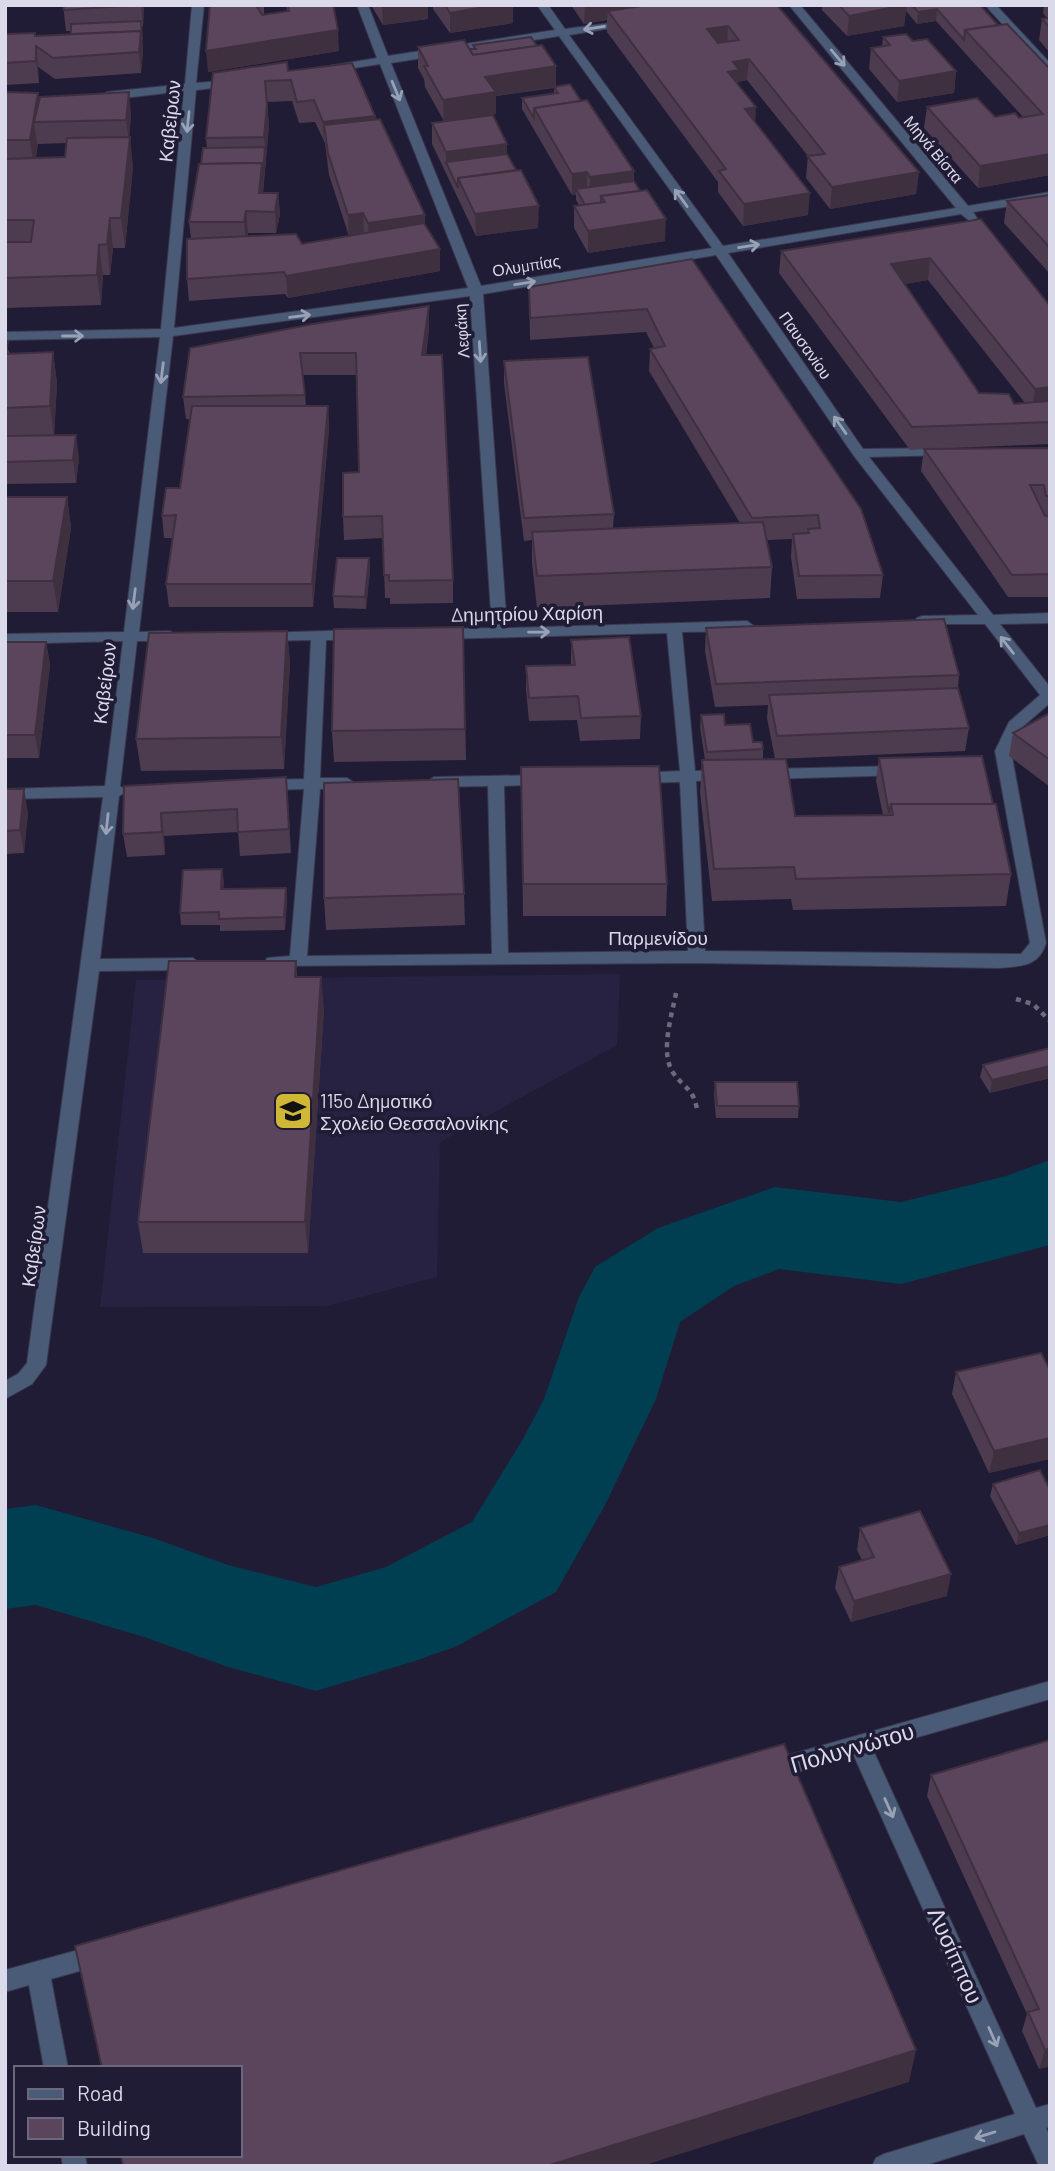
<svg xmlns="http://www.w3.org/2000/svg" width="1055" height="2171" font-family="Barlow,sans-serif">
	<style>
		.built { fill: #272241 }
		.lines { fill: none; stroke-linecap: round; stroke-linejoin: round }
		.river { fill: #003f51; fill-rule: evenodd }
		.minor-casing { stroke: #3a374e; stroke-width: 2 }
		.path { stroke: #6d6a80; stroke-width: 4.5; stroke-dasharray: 5 5; stroke-linecap: butt }
		.minor { fill: #495b76; fill-rule: evenodd }
		.wall { fill: #4d3b4f; fill-rule: evenodd }
		.shaded-wall { fill: #3f3040 }
		.building { fill: #5a455c; stroke: #3f3040; stroke-width: 2; fill-rule: evenodd }
		.oneway { stroke: #99a1b6 }
		.labels { text-anchor: middle; dominant-baseline: central; stroke-width: 7; stroke-linejoin: round; paint-order: stroke }
		.far-street-label { font-size: 16px; fill: #dbdaeb; stroke: #201c35 }
		.street-label { font-size: 19px; fill: #dbdaeb; stroke: #201c35 }
		.poi-label { font-size: 19px; fill: #dbdaeb; stroke: #201c35; text-anchor: start }
		.near-street-label { font-size: 23px; fill: #dbdaeb; stroke: #201c35 }
	</style>
	<rect width="100%" height="100%" fill="#201c35"/>
	<path class="built" d="M620,974L617,1045L440,1142L437,1277L327,1306L100,1307L136,980Z"/>
	<g class="lines">
		<path class="river" d="M1050,1160V1245L901,1284L779,1269L734,1286L680,1322L656,1399L605,1505L556,1592L457,1646L415,1661L316,1691L228,1667L144,1637L36,1605L5,1609V1509L36,1505L153,1538L228,1565L316,1587L386,1567L472,1522L523,1439L544,1399L579,1297L595,1267L658,1228L775,1187L901,1202L1006,1176Z"/>
		<defs>
			<g id="minor">
				<path d="M192,5H204L196,83L232,80L238,83L232,86L196,90L174,328L468,288L380,64L329,72L323,69L329,66L377,58L357,5H368L388,56L555,30L537,5H548L565,29L634,20V24L630,25L569,35L723,246L956,208L789,5H800L968,206L1050,192V200L973,212L977,218L971,222L961,214L728,253L863,449L950,448V454L945,455L869,457L993,615L1050,613V623L1000,624L1050,687V703L1020,729L1011,751L1046,943C1039,967 1021,966 999,968L697,963L267,966L265,962L267,958L290,956L304,789L263,790L255,785L263,780L304,779L311,640L264,641L257,636L259,633L359,630L366,635L359,640H326L320,778H347L355,783L347,788L320,789L307,956L492,954L488,786L434,787L426,782L434,777L543,775L551,780L549,784L504,786L508,953L688,951L680,782L637,783L629,778L637,773L680,771L667,633L439,639L432,634L439,629L492,628L470,296L173,336L139,632L170,631L177,636L170,641H137L120,786L128,791L119,796L100,959L193,958L201,964L193,970L99,971L46,1365L32,1384L5,1399V1381L18,1374L27,1363L103,797L5,799V789L105,786L123,641L5,644V634L124,632L160,337L5,340V332L161,329L184,91L107,100L101,96L107,92L185,84ZM559,36L712,248L481,286L391,63ZM716,255L854,456L978,615L922,616L917,618L915,621L917,624H985L1040,695L1009,722L995,751L1030,943L1021,954L705,951L696,781L725,780L733,775L725,770L695,771L682,632L747,631L754,626L747,621L507,628L483,294Z"/>
				<path d="M985,5H996L1050,63V73L1046,72Z"/>
				<path d="M900,766L908,771L906,775L767,779L759,774L767,769Z"/>
				<path d="M1050,1681V1699L873,1750L1036,2108L1050,2104V2127L1046,2128L1050,2137V2166H1039L1024,2134L923,2166H872L876,2158L884,2154L1015,2114L854,1756L771,1780L763,1777L760,1770L763,1763L771,1760Z"/>
				<path d="M100,1944L108,1947L111,1955L108,1963L51,1979L68,2068H44L29,1985L5,1992V1970Z"/>
				<path d="M61,2155H85L87,2166H63Z"/>
			</g>
		</defs>
		<use href="#minor" class="minor-casing"/>
		<g class="path">
			<path d="M676,993C672,1015 659,1054 674,1074C685,1089 693,1088 697,1109"/>
			<path d="M1016,999L1033,1004L1050,1021"/>
		</g>
		<use href="#minor" class="minor"/>
	</g>
	<g class="wall">
		<path d="M63,5H144L143,26H141L143,52L141,73L55,79L38,67L39,83L5,85V34L35,36L71,34V31H66Z"/>
		<path d="M210,5H264V15L287,11L286,5H333L339,51L208,72Z"/>
		<path d="M371,5H428V19L383,25Z"/>
		<path d="M433,5H513V23L450,33L433,9Z"/>
		<path d="M571,5H777L919,172L916,194L830,209L806,178L808,156L747,80L738,82V84L755,122L808,215L743,226L718,192V182L607,32V20L584,24Z"/>
		<path d="M822,5H980L998,25L1050,69V175L978,188L924,128L927,107L995,117H1023L936,21L917,24L906,11L904,26L847,36L822,10Z"/>
		<path d="M1044,5H1050V53L1039,40L1042,19L1047,18L1043,13Z"/>
		<path d="M883,37L913,41L956,71L954,93L897,102L869,69L871,48L882,46Z"/>
		<path d="M473,45L556,87L581,101L634,171V181L665,241L588,253L574,228V206L579,205L576,200V195H572L522,109V98L554,94V88L496,96V114L452,120L507,154L538,228L476,236L432,144V123L444,121L425,87L424,79L418,68V47L469,49H473Z"/>
		<path d="M288,71L375,116L376,119L425,215V225L440,249V271L288,298L285,294L189,301L187,279L191,239L189,222L207,148L206,138L213,73ZM292,101L299,123L315,122L325,143L329,175L349,236L302,244L247,236L248,233H276L280,214L278,193H263L269,126L267,102Z"/>
		<path d="M5,92L39,101L131,114L129,137L133,167L125,248H113L110,275H103L101,305L5,308ZM67,143L65,157L36,158L38,144Z"/>
		<path d="M1050,195V274L1004,223L1007,201Z"/>
		<path d="M981,219L1050,306V444L930,449L1050,448V597H1008L921,471L924,449L910,450L779,273L781,251ZM928,280L1025,403L1014,404L979,393L905,284Z"/>
		<path d="M692,259L883,575L880,598L797,599L791,557L792,539L767,540L772,567L770,598L537,608L532,563V540L524,541L504,383V361L614,514L613,528L740,523L649,371L650,349L654,348L646,332L530,340L529,287Z"/>
		<path d="M429,329L426,355L453,580V603L390,604V598H385L383,538L344,540L343,517L359,472L357,375H303L306,406H328L329,429L313,607H169L166,584L173,538H164L162,516L180,488L190,419H186L183,397L190,348Z"/>
		<path d="M5,342L10,354L53,352L57,383L54,435L79,458L76,483L5,484Z"/>
		<path d="M5,497H67L71,528L58,612H5Z"/>
		<path d="M369,558L370,570L366,609L334,608L333,596Z"/>
		<path d="M463,627L466,760L334,762L332,731Z"/>
		<path d="M706,628L959,675L958,688L969,728L965,751L775,759L767,718L768,705L715,707L705,651Z"/>
		<path d="M287,631L290,663L284,769L141,771L136,739Z"/>
		<path d="M571,640L641,716L640,739L580,741L577,720L529,721L526,690V666L571,665Z"/>
		<path d="M5,642H46L50,665L39,758H5Z"/>
		<path d="M1050,713V787L1009,756L1013,733Z"/>
		<path d="M701,715L725,725L763,749V759L795,816L883,815L876,781L879,758L993,804L1011,874L1006,906L793,910L791,899L712,901L700,792L702,760H705L700,727Z"/>
		<path d="M521,767L667,884L666,916H523Z"/>
		<path d="M124,786L288,800L291,853L240,856L238,832L164,836L165,855L127,857L123,834Z"/>
		<path d="M5,789L28,812L24,853L5,854Z"/>
		<path d="M224,881L223,889L286,888L287,900L285,930L220,931V925H181L180,913Z"/>
		<path d="M464,894L465,925L326,930L324,898Z"/>
		<path d="M296,961L297,977L324,1009L308,1253H143L138,1222Z"/>
		<path d="M1050,1048V1078L990,1093L980,1077L983,1065Z"/>
		<path d="M715,1082L799,1106L798,1118H716L714,1095Z"/>
		<path d="M1050,1370V1459L989,1473L952,1394L956,1372Z"/>
		<path d="M993,1484L1050,1486V1535L1016,1545L990,1496Z"/>
		<path d="M860,1528L947,1596L851,1622L835,1588L839,1567L862,1560L857,1550Z"/>
		<path d="M1050,1740V2066L1039,2069L1022,2031L1027,2014L927,1796L931,1775Z"/>
	</g>
	<g class="shaded-wall">
		<path d="M141,5H144L143,26Z"/>
		<path d="M382,5H428V19L383,25Z"/>
		<path d="M495,5H513V23L450,33V13Z"/>
		<path d="M585,5H705L608,11L607,20L584,24Z"/>
		<path d="M907,5L904,26L847,36L849,16Z"/>
		<path d="M937,9L936,21L917,24L918,12Z"/>
		<path d="M141,21L143,52L141,73L139,52Z"/>
		<path d="M728,26L727,47L706,50L707,29Z"/>
		<path d="M338,30L339,51L208,72L206,51Z"/>
		<path d="M36,46L38,67L39,83L36,61Z"/>
		<path d="M749,59L747,80L738,82V91L728,72L733,62Z"/>
		<path d="M556,66V87L496,96V114L444,121L443,100L485,77Z"/>
		<path d="M956,71L954,93L897,102L899,81Z"/>
		<path d="M129,92L131,114L129,142L126,120Z"/>
		<path d="M38,93L42,122H34L37,144H38L34,169L30,140Z"/>
		<path d="M267,105L269,126L261,214L259,193L262,163L265,147L264,137Z"/>
		<path d="M756,107L755,128L745,109Z"/>
		<path d="M375,116L376,137L324,125V143L323,122Z"/>
		<path d="M130,137L133,167L125,248L121,218Z"/>
		<path d="M507,144V165L446,162V152Z"/>
		<path d="M1050,154V175L978,188L980,166Z"/>
		<path d="M634,171L633,192L589,199L590,177Z"/>
		<path d="M587,172V194L576,189V195H572V174Z"/>
		<path d="M919,172L916,194L830,209L832,187Z"/>
		<path d="M278,193L280,214L276,233L275,212Z"/>
		<path d="M810,193L808,215L743,226L744,204Z"/>
		<path d="M539,206L538,228L476,236L475,214Z"/>
		<path d="M246,211L248,233L246,244L244,222Z"/>
		<path d="M363,213L364,235L349,237L348,215Z"/>
		<path d="M425,215V237L369,245L368,223Z"/>
		<path d="M110,218L113,248L110,275L107,244Z"/>
		<path d="M666,219L665,241L588,253V231Z"/>
		<path d="M99,245L103,275L101,305L97,275Z"/>
		<path d="M440,249V271L288,298L286,276Z"/>
		<path d="M930,258L928,280L889,286L891,264Z"/>
		<path d="M429,306V329L422,377V355Z"/>
		<path d="M53,352L57,383L54,437L50,406Z"/>
		<path d="M1050,387V409L1032,412L1035,389Z"/>
		<path d="M328,406L329,429L313,607L312,584Z"/>
		<path d="M76,435L79,458L76,483L73,460Z"/>
		<path d="M67,497L71,528L58,612L53,581Z"/>
		<path d="M369,558L370,570L366,609L365,597Z"/>
		<path d="M287,631L290,663L284,769L281,737Z"/>
		<path d="M46,642L50,665L39,758L35,735Z"/>
		<path d="M286,777L288,800L291,853L289,829Z"/>
		<path d="M24,789L28,812L24,853L20,830Z"/>
		<path d="M161,813L164,836L165,855L162,832Z"/>
		<path d="M222,869L224,881L223,901L221,889Z"/>
		<path d="M286,888L287,900L285,930L284,917Z"/>
		<path d="M321,977L324,1009L308,1253L305,1222Z"/>
		<path d="M1050,1066V1078L990,1093L992,1080Z"/>
		<path d="M1050,1438V1459L989,1473L994,1451Z"/>
		<path d="M1050,1525V1535L1016,1545L1019,1533Z"/>
		<path d="M951,1574L947,1596L851,1622L854,1601Z"/>
		<path d="M1050,2048V2066L1039,2069L1045,2050Z"/>
		<path d="M916,2050L909,2082L642,2166H547Z"/>
	</g>
	<g class="building">
		<path d="M63,5H139L64,10Z"/>
		<path d="M210,5H256L262,15L289,11L288,5H333L338,30L206,51Z"/>
		<path d="M445,5H495L450,13Z"/>
		<path d="M648,5H777L919,172L832,187L807,156L825,154L749,59L733,62L739,70L728,72L756,107L745,109L810,193L744,204L719,171L726,169L608,11ZM728,26L739,40L718,43L707,29Z"/>
		<path d="M839,5H905L849,16Z"/>
		<path d="M912,5H980L998,25L965,30L964,40L937,9L918,12Z"/>
		<path d="M1050,18V28L1042,19Z"/>
		<path d="M141,21L142,40L141,31L71,34V24Z"/>
		<path d="M1007,24L1050,69V154L980,166L927,107L977,98L995,117L1015,113L1019,118L1043,114L965,30Z"/>
		<path d="M141,31L139,52L53,58L36,46V61L5,63V34L35,33V36Z"/>
		<path d="M906,34L913,41L927,39L956,71L899,81L871,48L890,45L883,37Z"/>
		<path d="M531,37L537,46L473,55L469,49H476L473,45Z"/>
		<path d="M464,40L473,55L542,45L556,66L485,77L496,92L443,100L424,66H428L418,47Z"/>
		<path d="M287,62L288,71L352,63L375,116L323,122L314,100L297,102L291,80L265,81L267,105L264,137L206,138L213,73Z"/>
		<path d="M570,84L581,101L534,108V118L522,98L558,93L554,87Z"/>
		<path d="M5,92L38,93L30,140H5Z"/>
		<path d="M129,92L126,120L34,122L40,97Z"/>
		<path d="M587,100L634,171L590,177L587,172L572,174L534,108Z"/>
		<path d="M493,115L507,144L446,152L432,123Z"/>
		<path d="M380,119L425,215L368,223L363,213L348,215L328,153L324,125Z"/>
		<path d="M130,137L121,218H110L107,244L99,245L97,275L5,278V242H31L34,220H5V159L65,157L67,138Z"/>
		<path d="M265,147L263,173L262,163L201,164L203,148Z"/>
		<path d="M507,154L516,170L458,178V188L446,162Z"/>
		<path d="M262,163L259,193H278L275,212L246,211L244,222H189L199,164Z"/>
		<path d="M521,170L539,206L475,214L458,178Z"/>
		<path d="M634,181L640,191L601,196V203L585,205L576,189Z"/>
		<path d="M647,190L666,219L588,231L574,206L605,202L601,196Z"/>
		<path d="M1050,195V248L1007,201Z"/>
		<path d="M981,219L1050,306V387L1035,389L930,258L891,264L979,393L1009,394L1014,404L1050,401V422L912,427L781,251Z"/>
		<path d="M424,223L440,249L286,276L284,272L187,279V239L296,234L302,244Z"/>
		<path d="M692,259L861,509L883,575L799,576L793,534L809,533L808,529L820,528L818,515L752,518L650,349L665,346L647,309L530,318L529,287Z"/>
		<path d="M429,306L422,355H442L453,580L389,581V575H384L382,516L343,517V473L359,472L356,353H300L305,395L183,397L190,348L313,324Z"/>
		<path d="M5,342H8L6,354L53,352L50,406L5,408Z"/>
		<path d="M588,357L614,514L524,518L504,361Z"/>
		<path d="M192,406H328L312,584H166L176,515L162,516L166,488H180Z"/>
		<path d="M76,435L73,460L5,462V436Z"/>
		<path d="M1050,448V496H1046L1044,485H1030L1045,516H1050V574L1012,575L924,449Z"/>
		<path d="M5,497H67L53,581H5Z"/>
		<path d="M763,522L772,567L537,576L532,532Z"/>
		<path d="M337,558H369L365,597L333,596Z"/>
		<path d="M944,619L959,675L716,684L706,628Z"/>
		<path d="M463,627L465,729L332,731L334,629Z"/>
		<path d="M287,631L281,737L136,739L149,633Z"/>
		<path d="M629,637L641,716L581,718L578,696L529,698L526,666L575,665L571,640Z"/>
		<path d="M5,642H46L35,735H5Z"/>
		<path d="M958,688L969,728L777,736L769,695Z"/>
		<path d="M1050,713V760L1013,733Z"/>
		<path d="M724,714L725,725L750,724L753,742H762L763,749L707,752L701,715Z"/>
		<path d="M982,756L993,804H891L889,813L879,758Z"/>
		<path d="M786,759L795,816L893,815L891,804H996L1011,874L796,879L794,867L714,869L702,760Z"/>
		<path d="M659,766L667,884H523L521,767Z"/>
		<path d="M286,777L289,829L238,832L237,809L161,813L162,832L123,834L124,786Z"/>
		<path d="M458,779L464,894L324,898V783Z"/>
		<path d="M5,789H24L20,830L5,831Z"/>
		<path d="M222,869L221,889L286,888L284,917L219,919V912L180,913L183,870Z"/>
		<path d="M169,961H296L295,977H321L305,1222H138Z"/>
		<path d="M1050,1048V1066L992,1080L983,1065Z"/>
		<path d="M715,1082H797L799,1106H717Z"/>
		<path d="M1041,1353L1050,1370V1438L994,1451L956,1372Z"/>
		<path d="M1040,1470L1048,1486H1050V1525L1019,1533L993,1484Z"/>
		<path d="M920,1511L951,1574L854,1601L839,1567L874,1557L860,1528Z"/>
		<path d="M1050,1740V2048L1045,2050L1028,2012L1039,2009L931,1775Z"/>
		<path d="M784,1744L916,2050L547,2166H123L121,2155H240V2068H102L75,1946Z"/>
	</g>
	<defs><path id="oneway-shaft" d="M-6 0H5M1.5-3L5.5 0L1.5 3" fill="none" stroke-width="1.6" stroke-linecap="round" stroke-linejoin="round" transform="scale(1.75)"/></defs>
	<g class="oneway">
		<use href="#oneway-shaft" transform="translate(594 28) rotate(171)"/>
		<use href="#oneway-shaft" transform="translate(838 58) rotate(50)"/>
		<use href="#oneway-shaft" transform="translate(396 91) rotate(68)"/>
		<use href="#oneway-shaft" transform="translate(188 122) rotate(96)"/>
		<use href="#oneway-shaft" transform="translate(681 198) rotate(-126)"/>
		<use href="#oneway-shaft" transform="translate(749 246) rotate(-9)"/>
		<use href="#oneway-shaft" transform="translate(525 283) rotate(-9)"/>
		<use href="#oneway-shaft" transform="translate(300 316) rotate(-8)"/>
		<use href="#oneway-shaft" transform="translate(73 336)"/>
		<use href="#oneway-shaft" transform="translate(480 352) rotate(86)"/>
		<use href="#oneway-shaft" transform="translate(162 373) rotate(97)"/>
		<use href="#oneway-shaft" transform="translate(840 425) rotate(-125)"/>
		<use href="#oneway-shaft" transform="translate(134 599) rotate(97)"/>
		<use href="#oneway-shaft" transform="translate(539 632) rotate(-1)"/>
		<use href="#oneway-shaft" transform="translate(1007 645) rotate(-128)"/>
		<use href="#oneway-shaft" transform="translate(107 824) rotate(96)"/>
		<use href="#oneway-shaft" transform="translate(889 1808) rotate(66)"/>
		<use href="#oneway-shaft" transform="translate(993 2037) rotate(66)"/>
		<use href="#oneway-shaft" transform="translate(985 2135) rotate(163)"/>
	</g>
	<defs>
		<symbol id="school-square" viewBox="-11 -11 22 22"><rect x="-9" y="-9" width="18" height="18" rx="4" fill="#d0b736" stroke="#201c35"/><path d="M0-5L7-2L0 1L-7-2ZM-4 1L0 2.5L4 1V4Q0 6-4 4Z" fill="#111"/></symbol>
	</defs>
	<g fill-rule="evenodd">
		<use href="#school-square" x="271" y="1089" width="44" height="44"/>
	</g>
	<g class="labels">
		<g class="far-street-label">
			<text transform="translate(934 149) rotate(50)">Μηνά Βίστα</text>
			<text transform="translate(526 265) rotate(-9)">Ολυμπίας</text>
			<text transform="translate(461 331) rotate(-94)">Λεφάκη</text>
			<text transform="translate(806 345) rotate(55)">Παυσανίου</text>
		</g>
		<g class="street-label">
			<text transform="translate(169 121) rotate(-84)">Καβείρων</text>
			<text transform="translate(527 613) rotate(-1)">Δημητρίου Χαρίση</text>
			<text transform="translate(104 683) rotate(-83)">Καβείρων</text>
			<text x="658" y="937">Παρμενίδου</text>
			<text transform="translate(33 1246) rotate(-82)">Καβείρων</text>
		</g>
		<g class="poi-label">
			<text x="320" y="1100">115o Δημοτικό<tspan x="320" dy="22">Σχολείο Θεσσαλονίκης</tspan></text>
		</g>
		<g class="near-street-label">
			<text transform="translate(852 1747) rotate(-16)">Πολυγνώτου</text>
			<text transform="translate(956 1955) rotate(66)">Λυσίππου</text>
		</g>
	</g>
	<rect width="1055" height="2171" fill="none" stroke="#dbdaeb" stroke-width="14"/>
	<rect x="14" y="2066" width="228" height="91" fill="#201c35" stroke="#6b687e" stroke-width="2"/>
	<rect x="28" y="2089" width="35" height="10" fill="#495b76" stroke="#6b687e" stroke-width="2"/>
	<text x="77" y="2101" font-size="21" fill="#dbdaeb">Road</text>
	<rect x="28" y="2118" width="35" height="21" fill="#5a455c" stroke="#6b687e" stroke-width="2"/>
	<text x="77" y="2136" font-size="21" fill="#dbdaeb">Building</text>
</svg>
